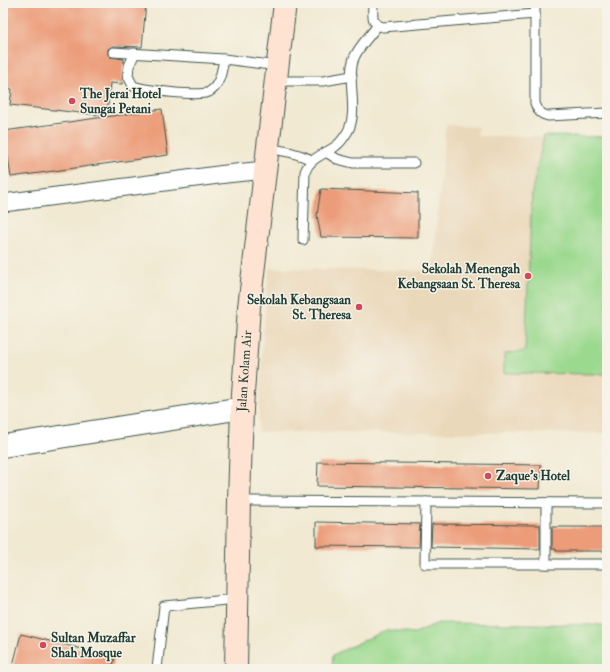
<svg xmlns="http://www.w3.org/2000/svg" width="610" height="672" font-family="'IM FELL Double Pica',serif">
	<style>
		.built { fill: #ead8ba }
		.green { fill: #9bd98f; stroke: #5d8b62 }
		.building { fill: #ec9c79 }
		.lines { fill: none; stroke-linecap: round; stroke-linejoin: round }
		.service-casing { stroke: #3e574c; stroke-width: 11 }
		.minor-casing { stroke: #3e574c; stroke-width: 19 }
		.tertiary-casing { stroke: #3e574c; stroke-width: 24 }
		.secondary-casing { stroke: #3e574c; stroke-width: 24 }
		.service { stroke: #fff; stroke-width: 9 }
		.minor { stroke: #fff; stroke-width: 17 }
		.tertiary { stroke: #fff; stroke-width: 22 }
		.secondary { stroke: #fee3d2; stroke-width: 22 }
		.poi-dot { fill: #d1495b; stroke: #f7f3e8; stroke-width: 1.5 }
		.labels { text-anchor: middle; dominant-baseline: central; stroke-width: 3; stroke-linejoin: round; paint-order: stroke }
		.poi-label { font-size: 13px; font-weight: bold; fill: #1f3d34; stroke: #f7f3e8; text-anchor: start }
		.street-label { font-size: 13px; fill: #1f3d34; stroke: #f7f3e8 }
	</style>
	<rect width="100%" height="100%" fill="#f7f3e8"/>
	<filter id="ink" filterUnits="userSpaceOnUse"><feTurbulence type="fractalNoise" baseFrequency=".025" numOctaves="2"/><feDisplacementMap in="SourceGraphic" scale="8" xChannelSelector="R" yChannelSelector="G"/><feConvolveMatrix kernelMatrix="1 2 1 2 8 2 1 2 1" color-interpolation-filters="sRGB"/></filter>
	<filter id="wash" filterUnits="userSpaceOnUse"><feTurbulence type="fractalNoise" baseFrequency=".012" numOctaves="4" result="noise"/><feDisplacementMap in="SourceGraphic" scale="16" xChannelSelector="R" yChannelSelector="G"/><feGaussianBlur stdDeviation="0.9" result="paint"/><feColorMatrix in="noise" values="0 0 0 0 0 0 0 0 0 0 0 0 0 0 0 0 0 1.4 0 .05"/><feComposite in="paint" operator="in"/></filter>
	<g filter="url(#wash)">
		<rect width="100%" height="100%" fill="#f1e9d2"/>
		<path class="built" d="M446,125L478,127L477,136L607,137V433L258,432L263,333L269,268L432,271Z"/>
		<g class="green">
			<path d="M544,136L607,137V374L504,373V354L525,351L532,191Z"/>
			<path d="M438,623L607,625V669H332L333,655L386,630L415,633Z"/>
		</g>
		<g id="blocks">
			<g class="building">
				<path d="M6,3H146L142,47L113,46L108,49V54L110,57L124,59L122,84L110,83L107,116L10,105L12,89L3,88V26Z"/>
				<path d="M162,109L168,155L11,177L4,131Z"/>
				<path d="M321,189L418,193V238L321,237L317,215Z"/>
				<path d="M318,462L541,465L540,489L317,486Z"/>
				<path d="M316,522L420,524L419,547L316,546Z"/>
				<path d="M432,524L539,525L540,526V549L431,547Z"/>
				<path d="M552,527H607V551H556V549H552Z"/>
				<path d="M21,634L115,657L112,669H12Z"/>
			</g>
		</g>
	</g>
	<g filter="url(#ink)">
		<use href="#blocks" fill-opacity="0" stroke="#3e574c" stroke-width="1"/>
		<g class="lines">
			<defs>
				<g id="service">
					<path d="M373,3C373,14 370,24 383,27L535,14"/>
					<path d="M535,3V103C538,111 540,114 548,116L607,113"/>
					<path d="M113,52L224,59L278,66"/>
					<path d="M135,53L129,66L128,76L133,86C145,90 198,97 209,92C220,86 222,70 224,59"/>
					<path d="M276,81H323L352,76"/>
					<path d="M268,149C284,150 297,153 312,160"/>
					<path d="M326,152L337,159L353,163H414"/>
					<path d="M303,240L305,172C310,157 325,155 337,145C341,142 345,136 348,131C359,110 346,80 354,58C359,46 370,36 377,26"/>
					<path d="M239,501L607,503"/>
					<path d="M426,502L425,564H546V503"/>
					<path d="M546,564H607"/>
					<path d="M157,669L164,606L237,599"/>
				</g>
				<path id="minor" d="M3,203L226,174L265,170"/>
				<path id="tertiary" d="M3,446L242,408"/>
				<g id="secondary">
					<path id="s1" d="M236,669L239,501L242,408L249,307L285,3"/>
				</g>
			</defs>
			<use href="#service" class="service-casing"/>
			<use href="#minor" class="minor-casing"/>
			<use href="#tertiary" class="tertiary-casing"/>
			<use href="#secondary" class="secondary-casing"/>
			<use href="#service" class="service"/>
			<use href="#minor" class="minor"/>
			<use href="#tertiary" class="tertiary"/>
			<use href="#secondary" class="secondary"/>
		</g>
	</g>
	<g class="poi-dot">
		<circle cx="72" cy="101" r="4"/>
		<circle cx="528" cy="276" r="4"/>
		<circle cx="359" cy="307" r="4"/>
		<circle cx="488" cy="476" r="4"/>
		<circle cx="43" cy="645" r="4"/>
	</g>
	<g class="labels">
		<g class="poi-label">
			<text x="80" y="94">The Jerai Hotel<tspan x="80" dy="15">Sungai Petani</tspan></text>
			<text x="520" y="269" text-anchor="end">Sekolah Menengah<tspan x="520" dy="15">Kebangsaan St. Theresa</tspan></text>
			<text x="351" y="300" text-anchor="end">Sekolah Kebangsaan<tspan x="351" dy="15">St. Theresa</tspan></text>
			<text x="496" y="476">Zaque's Hotel</text>
			<text x="51" y="638">Sultan Muzaffar<tspan x="51" dy="15">Shah Mosque</tspan></text>
		</g>
		<g class="street-label">
			<text stroke="none"><textPath href="#s1" startOffset="298">Jalan Kolam Air</textPath></text>
		</g>
	</g>
	<rect width="610" height="672" fill="none" stroke="#f7f3e8" stroke-width="16"/>
</svg>
